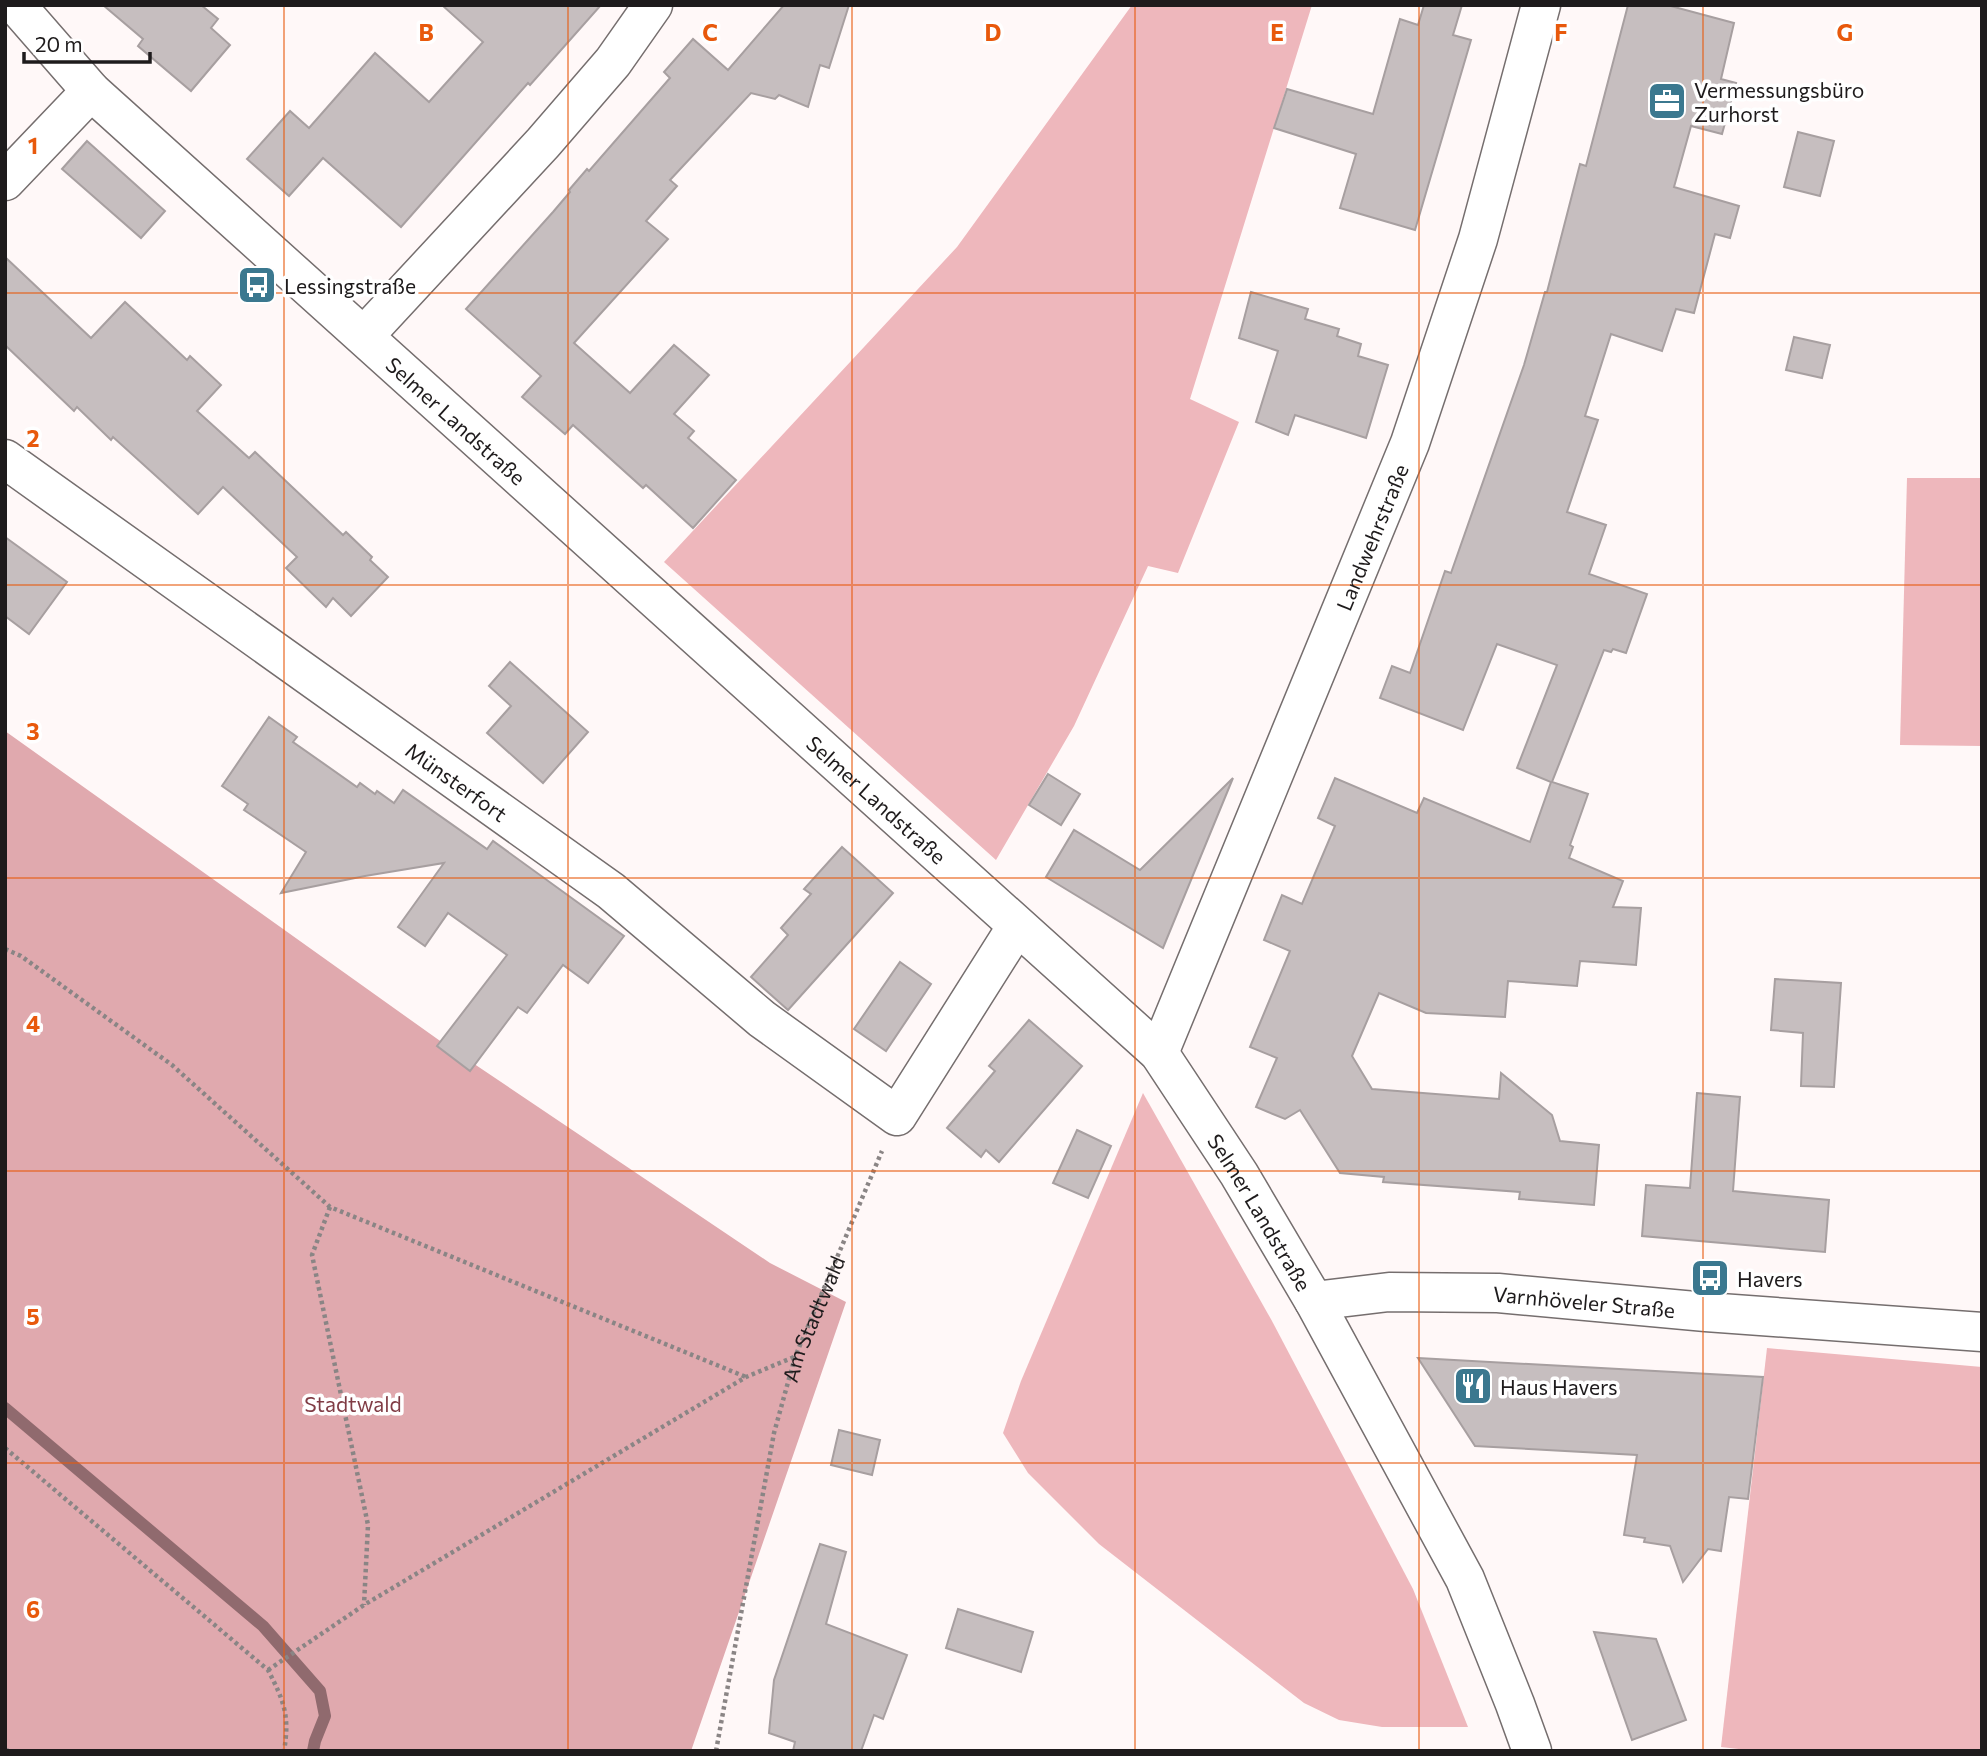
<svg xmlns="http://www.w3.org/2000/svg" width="1987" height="1756" font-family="Commissioner,sans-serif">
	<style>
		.green { fill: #eeb7bc }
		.forest { fill: #e0a9ae }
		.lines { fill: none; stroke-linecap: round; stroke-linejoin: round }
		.stream { stroke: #906a6e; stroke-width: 12 }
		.building { fill: #c6bebf; stroke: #a79fa0; stroke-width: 2 }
		.minor-casing { stroke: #756e6e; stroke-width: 41 }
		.tertiary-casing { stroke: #756e6e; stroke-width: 41 }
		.secondary-casing { stroke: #756e6e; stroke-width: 41 }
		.path { stroke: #8a8585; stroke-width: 4.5; stroke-dasharray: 3.5 3.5; stroke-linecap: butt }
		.minor { stroke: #fff; stroke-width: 38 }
		.tertiary { stroke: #fff; stroke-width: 38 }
		.secondary { stroke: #fff; stroke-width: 38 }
		.grid { fill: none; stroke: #e8590c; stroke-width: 2; stroke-opacity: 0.55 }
		.labels { text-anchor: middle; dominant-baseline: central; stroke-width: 7; stroke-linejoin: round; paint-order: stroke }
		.poi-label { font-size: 21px; fill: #1e1b1c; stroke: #fff; text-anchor: start }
		.street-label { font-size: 21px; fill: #1e1b1c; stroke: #fff }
		.park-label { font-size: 21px; fill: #803c45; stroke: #fff }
		.grid-label { font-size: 23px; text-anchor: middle; font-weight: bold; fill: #e8590c; stroke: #fff; stroke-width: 7; stroke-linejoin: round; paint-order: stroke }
	</style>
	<rect width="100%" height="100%" fill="#fff8f8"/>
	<g class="green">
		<path d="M1132,5H1312L1190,399L1239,422L1178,573L1148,566L1074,726L996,860L664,562L957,247Z"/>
		<path d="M1907,478H1982V746L1900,745Z"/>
		<path d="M1143,1093L1272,1321L1413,1589L1468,1727H1382L1339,1720L1304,1703L1099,1544L1028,1473L1003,1433L1021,1381Z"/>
		<path d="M1767,1348L1982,1367V1751H1756L1721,1747Z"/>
	</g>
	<path class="forest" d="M5,731L443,1043L770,1263L846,1302L691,1751H5Z"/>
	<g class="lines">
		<path class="stream" d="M5,1408L263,1626L320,1691L325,1716L315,1741L313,1751"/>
	</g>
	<g class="building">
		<path d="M103,5H201L218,19L211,28L230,45L191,91L138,46L143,39Z"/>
		<path d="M442,5H601L530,85L528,83L401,227L323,158L289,196L247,159L290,111L309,128L375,53L429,102L483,42Z"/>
		<path d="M784,5H849L829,68L820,65L808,107L779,95L775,99L751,93L670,180L677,186L646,221L668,239L574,343L630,393L674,345L709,375L674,414L694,431L688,438L736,480L693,528L646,485L643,488L573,425L565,434L522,397L541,376L466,309L553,212L570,192L569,190L587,169L589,171L670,78L664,72L693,39L728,70Z"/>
		<path d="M1424,5H1462L1453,35L1471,40L1415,230L1340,208L1356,154L1274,128L1287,89L1373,114L1400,19L1418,25Z"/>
		<path d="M1628,5H1667L1734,23L1721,79L1736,83L1722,134L1691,126L1674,187L1739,206L1730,238L1715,234L1694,313L1676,309L1662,351L1611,334L1585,416L1598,420L1567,512L1606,525L1589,574L1647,594L1626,653L1613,649L1611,652L1604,650L1552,782L1588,794L1570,845L1573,847L1569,858L1623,881L1613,907L1641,908L1636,965L1580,961L1577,986L1508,981L1505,1017L1426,1013L1379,993L1352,1056L1372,1089L1499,1099L1501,1073L1552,1115L1560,1141L1599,1145L1594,1205L1519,1199L1520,1192L1383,1182L1384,1177L1340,1173L1300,1110L1285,1119L1256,1107L1277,1058L1250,1047L1290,951L1264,940L1282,895L1302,904L1335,826L1318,818L1335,778L1417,813L1424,798L1530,842L1551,782L1517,768L1557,665L1497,644L1463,730L1380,698L1392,666L1410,673L1445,571L1451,573L1524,365L1545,292H1547L1580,164L1586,166Z"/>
		<path d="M1798,132L1834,141L1820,196L1784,187Z"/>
		<path d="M87,141L165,211L141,238L62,169Z"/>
		<path d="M5,257L91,338L125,302L187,360L190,356L221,385L197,411L249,458L255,452L343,535L346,532L372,557L370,560L388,577L351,616L333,598L326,607L286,568L297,557L223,487L198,514L113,437L111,440L77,407L74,411L5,345Z"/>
		<path d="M1251,292L1308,309L1305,319L1339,329L1337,336L1361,344L1358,356L1388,365L1366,438L1295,415L1288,435L1256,422L1278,351L1239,338Z"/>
		<path d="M1794,337L1830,345L1822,378L1786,370Z"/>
		<path d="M5,537L67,582L29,634L5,616Z"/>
		<path d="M510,662L588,732L543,783L487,733L511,706L489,686Z"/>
		<path d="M269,717L297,737L293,742L357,787L360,783L375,794L377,791L394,803L403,790L487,849L493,841L624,936L588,983L563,965L527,1013L518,1007L470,1071L437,1046L507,955L448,913L425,946L398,927L444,863L365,876L281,893L306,852L244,810L248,804L222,786Z"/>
		<path d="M1048,774L1080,794L1061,825L1029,805Z"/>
		<path d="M1233,778L1163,948L1046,877L1074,830L1140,870Z"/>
		<path d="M842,847L893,893L788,1010L751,977L788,935L781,928L811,894L804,889Z"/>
		<path d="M900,962L931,984L886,1051L854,1029Z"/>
		<path d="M1775,979L1841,983L1834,1087L1801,1086L1803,1033L1771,1030Z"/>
		<path d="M1029,1020L1082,1066L999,1162L986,1150L981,1157L947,1128L995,1071L989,1066Z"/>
		<path d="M1697,1093L1740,1097L1733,1191L1829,1200L1825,1252L1642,1236L1646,1185L1690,1188Z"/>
		<path d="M1077,1130L1111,1146L1088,1198L1053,1183Z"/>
		<path d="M1418,1358L1763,1377L1748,1499L1729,1497L1721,1551L1708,1549L1683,1582L1670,1546L1644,1542L1645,1538L1624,1535L1637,1455L1475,1446Z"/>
		<path d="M839,1430L880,1440L872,1475L831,1465Z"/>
		<path d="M820,1544L846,1552L826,1624L907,1655L883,1719L874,1715L861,1751H793L795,1742L769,1733L774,1680Z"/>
		<path d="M958,1609L1033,1632L1021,1672L946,1648Z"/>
		<path d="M1594,1632L1656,1639L1686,1720L1632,1740Z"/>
	</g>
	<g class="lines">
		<defs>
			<g id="minor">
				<path d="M5,181L91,91"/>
				<path d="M364,336L543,143L613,62L653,5"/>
				<path id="s2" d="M5,459L611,891L762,1019L897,1116L1017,926"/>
			</g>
			<g id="tertiary">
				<path id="s3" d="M1159,1053L1410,443L1478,239L1541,5"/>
				<path id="s4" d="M1314,1301L1389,1292L1498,1293L1706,1312L1982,1332"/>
			</g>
			<g id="secondary">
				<path id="s5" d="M16,5L91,91L1159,1053L1239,1174L1314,1301L1465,1579L1515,1704L1532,1751"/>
			</g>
		</defs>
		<use href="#minor" class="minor-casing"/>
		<use href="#tertiary" class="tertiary-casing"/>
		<use href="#secondary" class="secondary-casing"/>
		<g class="path">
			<path d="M5,949L21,956L172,1065L330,1207L746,1377"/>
			<path d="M330,1207L312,1255L368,1525L364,1605"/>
			<path d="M5,1448L268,1670C284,1701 290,1716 284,1751"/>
			<path d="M268,1670L364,1605L746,1377L794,1357"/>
			<path d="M5,1750L10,1751"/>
			<path id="s1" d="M716,1751L774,1433L795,1357L882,1151"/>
		</g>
		<use href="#minor" class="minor"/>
		<use href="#tertiary" class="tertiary"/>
		<use href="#secondary" class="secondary"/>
	</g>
	<path class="grid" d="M284,5V1751M568,5V1751M852,5V1751M1135,5V1751M1419,5V1751M1703,5V1751M5,293H1982M5,585H1982M5,878H1982M5,1171H1982M5,1463H1982"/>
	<defs>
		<symbol id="office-square" viewBox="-11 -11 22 22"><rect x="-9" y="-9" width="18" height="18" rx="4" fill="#3b788f" stroke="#fff"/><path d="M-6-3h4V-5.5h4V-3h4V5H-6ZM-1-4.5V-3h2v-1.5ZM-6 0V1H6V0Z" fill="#fff"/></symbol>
		<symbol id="bus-square" viewBox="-11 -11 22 22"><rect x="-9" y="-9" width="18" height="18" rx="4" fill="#3b788f" stroke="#fff"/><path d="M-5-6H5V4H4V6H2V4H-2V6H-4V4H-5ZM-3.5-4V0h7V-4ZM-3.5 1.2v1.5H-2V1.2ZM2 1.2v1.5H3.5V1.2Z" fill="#fff"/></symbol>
		<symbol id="restaurant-square" viewBox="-11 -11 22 22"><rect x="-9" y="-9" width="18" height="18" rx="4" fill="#3b788f" stroke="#fff"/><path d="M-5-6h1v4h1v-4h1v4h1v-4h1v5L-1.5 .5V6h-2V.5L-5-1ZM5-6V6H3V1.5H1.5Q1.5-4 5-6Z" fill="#fff"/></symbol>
	</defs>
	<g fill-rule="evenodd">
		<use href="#office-square" x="1645" y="79" width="44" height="44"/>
		<use href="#bus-square" x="235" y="263" width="44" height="44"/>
		<use href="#bus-square" x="1688" y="1256" width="44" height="44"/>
		<use href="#restaurant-square" x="1451" y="1364" width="44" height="44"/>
	</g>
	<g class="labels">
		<g class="poi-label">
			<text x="1694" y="89">Vermessungsbüro<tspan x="1694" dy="24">Zurhorst</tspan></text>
			<text x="284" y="285">Lessingstraße</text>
			<text x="1737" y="1278">Havers</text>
			<text x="1500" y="1386">Haus Havers</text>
		</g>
		<g class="street-label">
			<text stroke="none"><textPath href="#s5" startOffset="606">Selmer Landstraße</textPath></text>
			<text stroke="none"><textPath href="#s3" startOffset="558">Landwehrstraße</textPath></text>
			<text stroke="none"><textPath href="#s2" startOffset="555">Münsterfort</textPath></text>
			<text stroke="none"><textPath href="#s5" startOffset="1172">Selmer Landstraße</textPath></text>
			<text stroke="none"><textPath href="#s5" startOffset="1740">Selmer Landstraße</textPath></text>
			<text stroke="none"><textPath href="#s4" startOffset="271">Varnhöveler Straße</textPath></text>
			<text stroke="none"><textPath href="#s1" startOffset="444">Am Stadtwald</textPath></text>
		</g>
		<g class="park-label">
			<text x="353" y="1403">Stadtwald</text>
		</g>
	</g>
	<g class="grid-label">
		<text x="426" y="41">B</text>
		<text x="710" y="41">C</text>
		<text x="993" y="41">D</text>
		<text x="1277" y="41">E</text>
		<text x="1561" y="41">F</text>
		<text x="1845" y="41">G</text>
		<text x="33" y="154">1</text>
		<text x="33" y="447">2</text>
		<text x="33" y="740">3</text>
		<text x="33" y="1032">4</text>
		<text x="33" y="1325">5</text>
		<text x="33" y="1618">6</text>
	</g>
	<rect width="1987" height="1756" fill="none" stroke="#1e1b1c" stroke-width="14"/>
	<path d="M24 52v10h126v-10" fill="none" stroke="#1e1b1c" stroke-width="3.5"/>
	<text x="35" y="52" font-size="21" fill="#1e1b1c" stroke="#ffffff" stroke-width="5" paint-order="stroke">20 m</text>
</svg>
